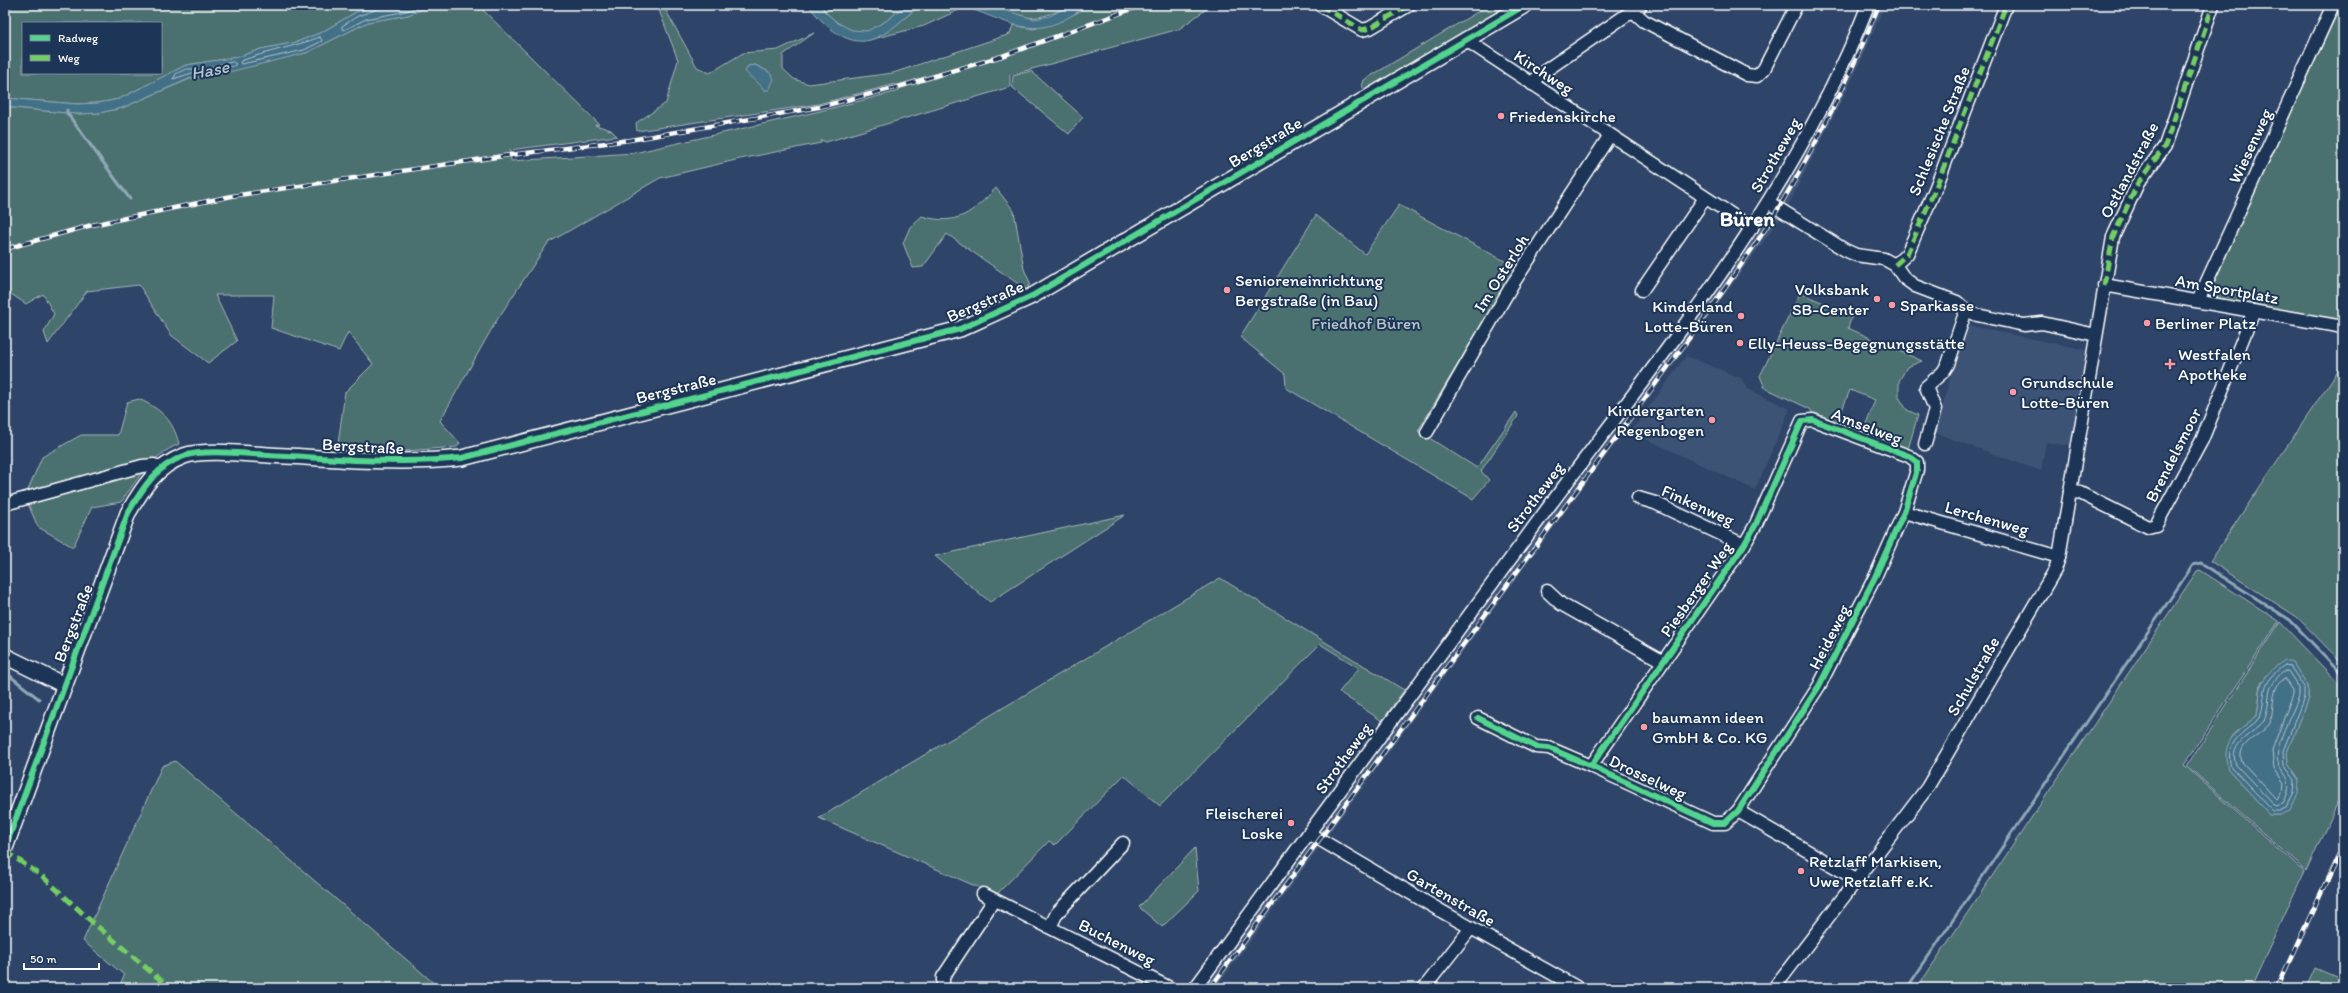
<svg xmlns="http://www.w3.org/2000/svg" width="2348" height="993" font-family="Itim,sans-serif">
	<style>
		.built { fill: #3e5276 }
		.green { fill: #4c6f70; stroke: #a6b7b8; fill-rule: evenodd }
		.water { fill: #426f87; stroke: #8ea9b7 }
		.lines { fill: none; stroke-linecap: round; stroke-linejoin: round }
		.shore { stroke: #b3c5cf; stroke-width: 1 }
		.stream { stroke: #8ea9b7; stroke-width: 3 }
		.minor-casing { stroke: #fff; stroke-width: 15 }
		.tertiary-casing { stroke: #fff; stroke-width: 18 }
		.minor { stroke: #1d3557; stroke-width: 12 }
		.tertiary { stroke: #1d3557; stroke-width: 15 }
		.rail-casing { stroke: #fff; stroke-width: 4.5 }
		.rail { stroke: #1d3557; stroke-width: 3; stroke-dasharray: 9; stroke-linecap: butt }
		.quiet { stroke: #74ce65; stroke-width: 5; stroke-dasharray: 10 5; stroke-linecap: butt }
		.cycleway-casing { stroke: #1d3557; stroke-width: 8 }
		.cycleway { stroke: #53d58f; stroke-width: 6 }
		.poi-dot { fill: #ff9aa2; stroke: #1d3557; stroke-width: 1.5 }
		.labels { text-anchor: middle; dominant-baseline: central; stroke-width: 4; stroke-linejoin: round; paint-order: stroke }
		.street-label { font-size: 17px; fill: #fff; stroke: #1d3557 }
		.poi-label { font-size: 17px; fill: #fff; stroke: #1d3557; text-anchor: start }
		.park-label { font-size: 17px; fill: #b7c5c6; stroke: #1d3557 }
		.water-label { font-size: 18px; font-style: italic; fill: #b3c5cf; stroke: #1d3557 }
		.district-label { font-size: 21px; font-weight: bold; fill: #fff; stroke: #1d3557 }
	</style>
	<rect width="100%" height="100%" fill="#2e4468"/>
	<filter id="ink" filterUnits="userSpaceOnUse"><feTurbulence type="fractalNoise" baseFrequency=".025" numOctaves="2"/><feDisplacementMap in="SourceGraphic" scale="8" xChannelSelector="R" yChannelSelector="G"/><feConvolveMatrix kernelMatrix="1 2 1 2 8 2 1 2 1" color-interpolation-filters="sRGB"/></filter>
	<g filter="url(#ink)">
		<g class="built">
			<path d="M1873,5H1885L1858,68L1787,208L1780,198L1781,192L1803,153Z"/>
			<path d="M1769,216L1781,218L1325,839L1320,832L1322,826L1416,695L1700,314Z"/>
			<path d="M1965,325L2086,350L2070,446L2046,442L2041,471L1935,433Z"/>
			<path d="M1686,356L1741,378L1748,389L1790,409L1755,490L1631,432Z"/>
			<path d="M1311,845L1319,848L1216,988H1202L1291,867L1293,868Z"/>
		</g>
		<g class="green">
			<path d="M5,5H379L356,12L322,32L297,42L261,49L238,57L186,65L119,99L98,103L77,104L5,98ZM23,23H161V73H23Z"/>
			<path d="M433,5H478L599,124L595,125L611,130L617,136L510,150L511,161L634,153L820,111L899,91L896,84L818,104L637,131L636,123L666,103L678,60L657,5H663L697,67L710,73L743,53L778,50L814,33L783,55V69L794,79L809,84L893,73L1010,34L1013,25L1034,29L1077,13L1087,5H1212L1179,29L1010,75V87L826,142L821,140V143L740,159L660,178L548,243L495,323L440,421L460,443L457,447L405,451L338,444L345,392L373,364L348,332L339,351L271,328L274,295H215L237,341L208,363L171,335L139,285L87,291L48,344L44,332L54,314L43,294L26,304L5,290V107L77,114L99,113L122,108L192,78L306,53L368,22L408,15ZM755,65L769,72L760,83L748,66Z"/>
			<path d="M821,5H906C895,13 881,28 867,31C850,35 829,19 821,5Z"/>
			<path d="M921,5H959L965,7L924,26L869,40L893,27Z"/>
			<path d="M987,5H1071C1033,24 1025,19 987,5Z"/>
			<path d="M1489,5H1517L1367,93L1362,86L1364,80Z"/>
			<path d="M2341,5H2343V322L2253,307L2216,297L2209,291Z"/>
			<path d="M1031,71L1083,117L1069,134L1012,87L1013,76Z"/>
			<path d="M996,188L1014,211L1024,269L1030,283L1027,290L947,234L923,267L913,268L903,243L910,227L922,216C957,227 973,212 996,188Z"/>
			<path d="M1399,205L1516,267L1418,431L1477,468L1516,412L1518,416L1481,471L1489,480L1473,499L1286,388L1285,374L1240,337L1316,215L1365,254Z"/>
			<path d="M1800,293L1852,315L1848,328L1922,361L1907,367L1899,381V397L1907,410L1918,415L1908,449L1863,432L1875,400L1850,390L1837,423L1814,415L1810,409L1765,388L1760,376Z"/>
			<path d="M2343,363V664L2297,617L2210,561Z"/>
			<path d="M139,399C162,410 173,420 179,444C151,456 138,478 121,502L92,507L73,547L38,527L25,497L42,457L81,435H118L127,402Z"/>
			<path d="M1125,515L990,602L935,556Z"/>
			<path d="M2200,570L2279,621L2184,765L2304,872L2251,988H1917L2197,571Z"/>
			<path d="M1220,578L1404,690L1382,721L1339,692L1359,668L1320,644L1160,806L1124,775L1055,845L1049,841L996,895L819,818Z"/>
			<path d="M2280,622L2343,688V791L2306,871L2187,766ZM2292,662L2308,686V698L2287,752L2288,763L2299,779L2280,815H2270L2228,769L2232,735L2257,716L2261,683Z"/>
			<path d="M175,761L428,978L439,988H119L124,975L83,941L162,766Z"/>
			<path d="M1195,848L1199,891L1162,927L1139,907Z"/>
			<path d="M2315,968L2343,980V988H2306Z"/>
		</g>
		<g class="water">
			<path d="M378,5H433L408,15L368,22L306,53L233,71L191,78L122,108L99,113L77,114L5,107V98L77,104L98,103L119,99L186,65L238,57L261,49L297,42L322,32L356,12Z"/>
			<path d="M808,5H821L825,12L838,23L852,30L867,31L886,21L906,5H921C905,16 889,35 870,40C845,47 821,22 808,5Z"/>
			<path d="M959,5H987L1034,19L1050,16L1071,5H1087C1034,46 1014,22 959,5Z"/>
			<path d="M755,65L769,72L774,79L769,90H764C759,81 748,77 745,71L748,66Z"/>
			<path d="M2285,660L2292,662L2308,686V698L2287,752L2288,763L2299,779L2298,793L2290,811L2280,815H2270L2228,769C2220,740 2237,732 2257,716C2262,685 2257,678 2285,660Z"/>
		</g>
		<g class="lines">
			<g class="shore">
				<path d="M377,5L375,10L358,16L342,26V29L344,30L366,19L407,11L422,5"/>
				<path d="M320,37L322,41L304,50L242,64L240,63L241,61C267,51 294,47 320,37Z"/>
				<path d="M233,62L236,64L234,66L212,70L210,69L211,67Z"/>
				<path d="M187,69H196L198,71L173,79L176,74Z"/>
				<path d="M2285,665L2290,666L2304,687V697L2283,751L2284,765L2295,780L2294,792L2286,808L2279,811H2273L2231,767C2224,741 2244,733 2260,718C2268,691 2258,683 2285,665Z"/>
				<path d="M2285,671H2288L2299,688V696C2293,713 2281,732 2278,750C2273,777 2300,770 2283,804L2275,806L2236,765C2228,742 2252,735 2264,721C2273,700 2262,686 2285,671Z"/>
				<path d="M2285,679L2293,690V694L2272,750L2274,768L2284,783L2283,790L2277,800L2242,762C2235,742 2262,736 2270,723C2275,710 2270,684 2285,679Z"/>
			</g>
			<g class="stream">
				<path d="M67,110V113L130,199"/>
				<path d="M5,672L39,699"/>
				<path d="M1907,988L2193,565L2201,563L2290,620L2343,675"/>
			</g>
			<defs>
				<g id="minor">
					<path d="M1320,5L1362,30L1370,28L1409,5"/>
					<path d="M1633,11L1644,21L1747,75L1757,76L1764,69L1795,8L1794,5"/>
					<path d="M1466,40L1752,228"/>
					<path d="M1532,84L1539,75L1641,5"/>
					<path d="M1768,202L1845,250L1856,255L1884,259L1895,265L1904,278L1915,286L1957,302L1966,310L1977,315L2024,325L2042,323L2096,335"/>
					<path d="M1895,265L1907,254L1936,187L2006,5"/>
					<path d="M2104,285L2343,327"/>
					<path d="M1642,290L1705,198"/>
					<path d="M2198,301L2333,5"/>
					<path d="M1427,432L1512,285L1610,135"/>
					<path d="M1925,444L1935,409L1926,387L1943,372L1948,364L1966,310"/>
					<path d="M2070,491L2080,493L2148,527L2156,525L2202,440L2254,311"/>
					<path d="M1638,498L1655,503L1744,545"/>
					<path d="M5,504L142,466L154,465L161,468"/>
					<path d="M1904,512L2059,557"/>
					<path d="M1547,591L1561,604L1662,661"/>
					<path d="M1478,718L1536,747L1549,748L1591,766L1713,823H1725L1738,811L1819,686L1875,577L1904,512L1917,470V462L1909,456L1813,420L1802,421L1755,526L1744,545L1591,766"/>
					<path d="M1738,811L1856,879"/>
					<path d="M1309,833L1441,911L1578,988"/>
					<path d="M983,894L1170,988"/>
					<path d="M1050,927L1057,913L1123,843"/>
					<path d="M943,988V977L994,900"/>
					<path d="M1195,988C1314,827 1431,665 1550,505C1668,347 1796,191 1868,5"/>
					<path d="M1424,988L1471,928"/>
					<path d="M1774,988L1927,788L2055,570L2059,557L2113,237L2138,183L2165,146L2213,5"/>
				</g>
				<g id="tertiary">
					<path d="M5,656L64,685"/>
					<path d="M5,848L128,513C142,489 156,466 184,456C204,449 246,454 268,455C333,458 398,465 462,458L960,329L1032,296L1525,5"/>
				</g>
			</defs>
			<use href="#minor" class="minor-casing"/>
			<use href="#tertiary" class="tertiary-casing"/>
			<use href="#minor" class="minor"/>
			<use href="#tertiary" class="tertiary"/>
			<defs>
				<g id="rail">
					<path d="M5,249L92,225L232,196L510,155L630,140L819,107L898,87L1002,56L1143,5"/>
					<path d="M1210,988L1707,314C1731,279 1756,245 1778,209C1817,144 1851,75 1879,5"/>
					<path d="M2277,988L2343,845"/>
				</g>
			</defs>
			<use href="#rail" class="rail-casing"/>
			<use href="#rail" class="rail"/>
			<g class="quiet">
				<path d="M1320,5L1362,30L1370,28L1409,5"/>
				<path d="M1895,265L1907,254L1936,187L2006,5"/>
				<path d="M2104,285L2113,237L2138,183L2165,146L2213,5"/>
				<path d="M5,851L42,876L91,921L170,988"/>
			</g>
			<defs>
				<g id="cycleway">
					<path d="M1478,718L1536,747L1549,748L1591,766L1713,823H1725L1738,811L1819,686L1875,577L1904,512L1917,470V462L1909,456L1813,420L1802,421L1755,526L1744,545L1591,766"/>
					<path d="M5,848L128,513C142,489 156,466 184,456C204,449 246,454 268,455C333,458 398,465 462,458L960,329L1032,296L1525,5"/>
				</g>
			</defs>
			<use href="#cycleway" class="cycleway-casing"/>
			<use href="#cycleway" class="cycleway"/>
		</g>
	</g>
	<g class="poi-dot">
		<circle cx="1501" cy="116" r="4"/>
		<circle cx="1227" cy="290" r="4"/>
		<circle cx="1877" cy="299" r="4"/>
		<circle cx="1892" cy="305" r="4"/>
		<circle cx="1741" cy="316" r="4"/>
		<circle cx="2147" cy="323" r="4"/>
		<circle cx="1740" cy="343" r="4"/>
		<path d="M2168 358h4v4h4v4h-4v4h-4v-4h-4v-4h4z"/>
		<circle cx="2013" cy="392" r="4"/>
		<circle cx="1712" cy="420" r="4"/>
		<circle cx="1644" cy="727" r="4"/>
		<circle cx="1291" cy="823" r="4"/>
		<circle cx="1801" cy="871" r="4"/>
	</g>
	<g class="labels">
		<g class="street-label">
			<text transform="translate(1544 72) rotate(33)">Kirchweg</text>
			<text transform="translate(1939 131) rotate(-68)">Schlesische Straße</text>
			<text transform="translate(1265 142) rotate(-31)">Bergstraße</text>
			<text transform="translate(2250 146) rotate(-65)">Wiesenweg</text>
			<text transform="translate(1775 155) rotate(-60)">Strotheweg</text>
			<text transform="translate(2129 170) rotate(-62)">Ostlandstraße</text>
			<text transform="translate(1501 273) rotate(-58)">Im Osterloh</text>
			<text transform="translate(2227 289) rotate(10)">Am Sportplatz</text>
			<text transform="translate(985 301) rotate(-23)">Bergstraße</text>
			<text transform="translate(676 388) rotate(-14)">Bergstraße</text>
			<text transform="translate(1867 426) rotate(21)">Amselweg</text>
			<text transform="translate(363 446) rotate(3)">Bergstraße</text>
			<text transform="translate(2173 455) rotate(-63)">Brendelsmoor</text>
			<text transform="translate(1535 497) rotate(-53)">Strotheweg</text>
			<text transform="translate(1698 505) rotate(24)">Finkenweg</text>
			<text transform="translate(1987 518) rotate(16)">Lerchenweg</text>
			<text transform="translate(1696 589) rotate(-55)">Piesberger Weg</text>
			<text transform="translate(73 623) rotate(-69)">Bergstraße</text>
			<text transform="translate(1829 637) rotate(-63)">Heideweg</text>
			<text transform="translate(1973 676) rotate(-60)">Schulstraße</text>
			<text transform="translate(1343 758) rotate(-54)">Strotheweg</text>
			<text transform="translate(1648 777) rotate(25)">Drosselweg</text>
			<text transform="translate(1451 897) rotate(30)">Gartenstraße</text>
			<text transform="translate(1117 942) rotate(27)">Buchenweg</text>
		</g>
		<g class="poi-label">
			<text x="1509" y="116">Friedenskirche</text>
			<text x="1235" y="280">Senioreneinrichtung<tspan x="1235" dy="20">Bergstraße (in Bau)</tspan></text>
			<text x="1869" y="289" text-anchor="end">Volksbank<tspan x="1869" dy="20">SB-Center</tspan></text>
			<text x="1900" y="305">Sparkasse</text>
			<text x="1733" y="306" text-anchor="end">Kinderland<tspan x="1733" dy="20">Lotte-Büren</tspan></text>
			<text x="2155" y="323">Berliner Platz</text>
			<text x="1748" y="343">Elly-Heuss-Begegnungsstätte</text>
			<text x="2178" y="354">Westfalen<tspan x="2178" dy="20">Apotheke</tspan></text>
			<text x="2021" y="382">Grundschule<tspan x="2021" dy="20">Lotte-Büren</tspan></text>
			<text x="1704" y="410" text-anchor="end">Kindergarten<tspan x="1704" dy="20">Regenbogen</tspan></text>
			<text x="1652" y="717">baumann ideen<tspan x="1652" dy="20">GmbH &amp; Co. KG</tspan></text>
			<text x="1283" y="813" text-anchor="end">Fleischerei<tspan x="1283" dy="20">Loske</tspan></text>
			<text x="1809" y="861">Retzlaff Markisen,<tspan x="1809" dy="20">Uwe Retzlaff e.K.</tspan></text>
		</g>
		<g class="park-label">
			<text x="1366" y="323">Friedhof Büren</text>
		</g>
		<g class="water-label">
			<text transform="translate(210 70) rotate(-11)">Hase</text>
		</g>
		<g class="district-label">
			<text x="1747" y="218">Büren</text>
		</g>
	</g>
	<rect width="2348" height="993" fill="none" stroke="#1d3557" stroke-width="20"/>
	<rect x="10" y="10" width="2328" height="973" fill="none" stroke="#fff" stroke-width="1.5" filter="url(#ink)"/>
	<rect x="22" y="22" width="140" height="52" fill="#1d3557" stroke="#77869a"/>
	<rect x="30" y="35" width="20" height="6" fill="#53d58f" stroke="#77869a"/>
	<text x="58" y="42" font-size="12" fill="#ffffff">Radweg</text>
	<rect x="30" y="55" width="20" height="6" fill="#74ce65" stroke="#77869a"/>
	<text x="58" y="62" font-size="12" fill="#ffffff">Weg</text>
	<path d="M24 963v6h75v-6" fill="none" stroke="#ffffff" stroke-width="2"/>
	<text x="30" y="963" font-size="12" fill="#ffffff" stroke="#1d3557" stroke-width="3" paint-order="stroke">50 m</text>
</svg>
